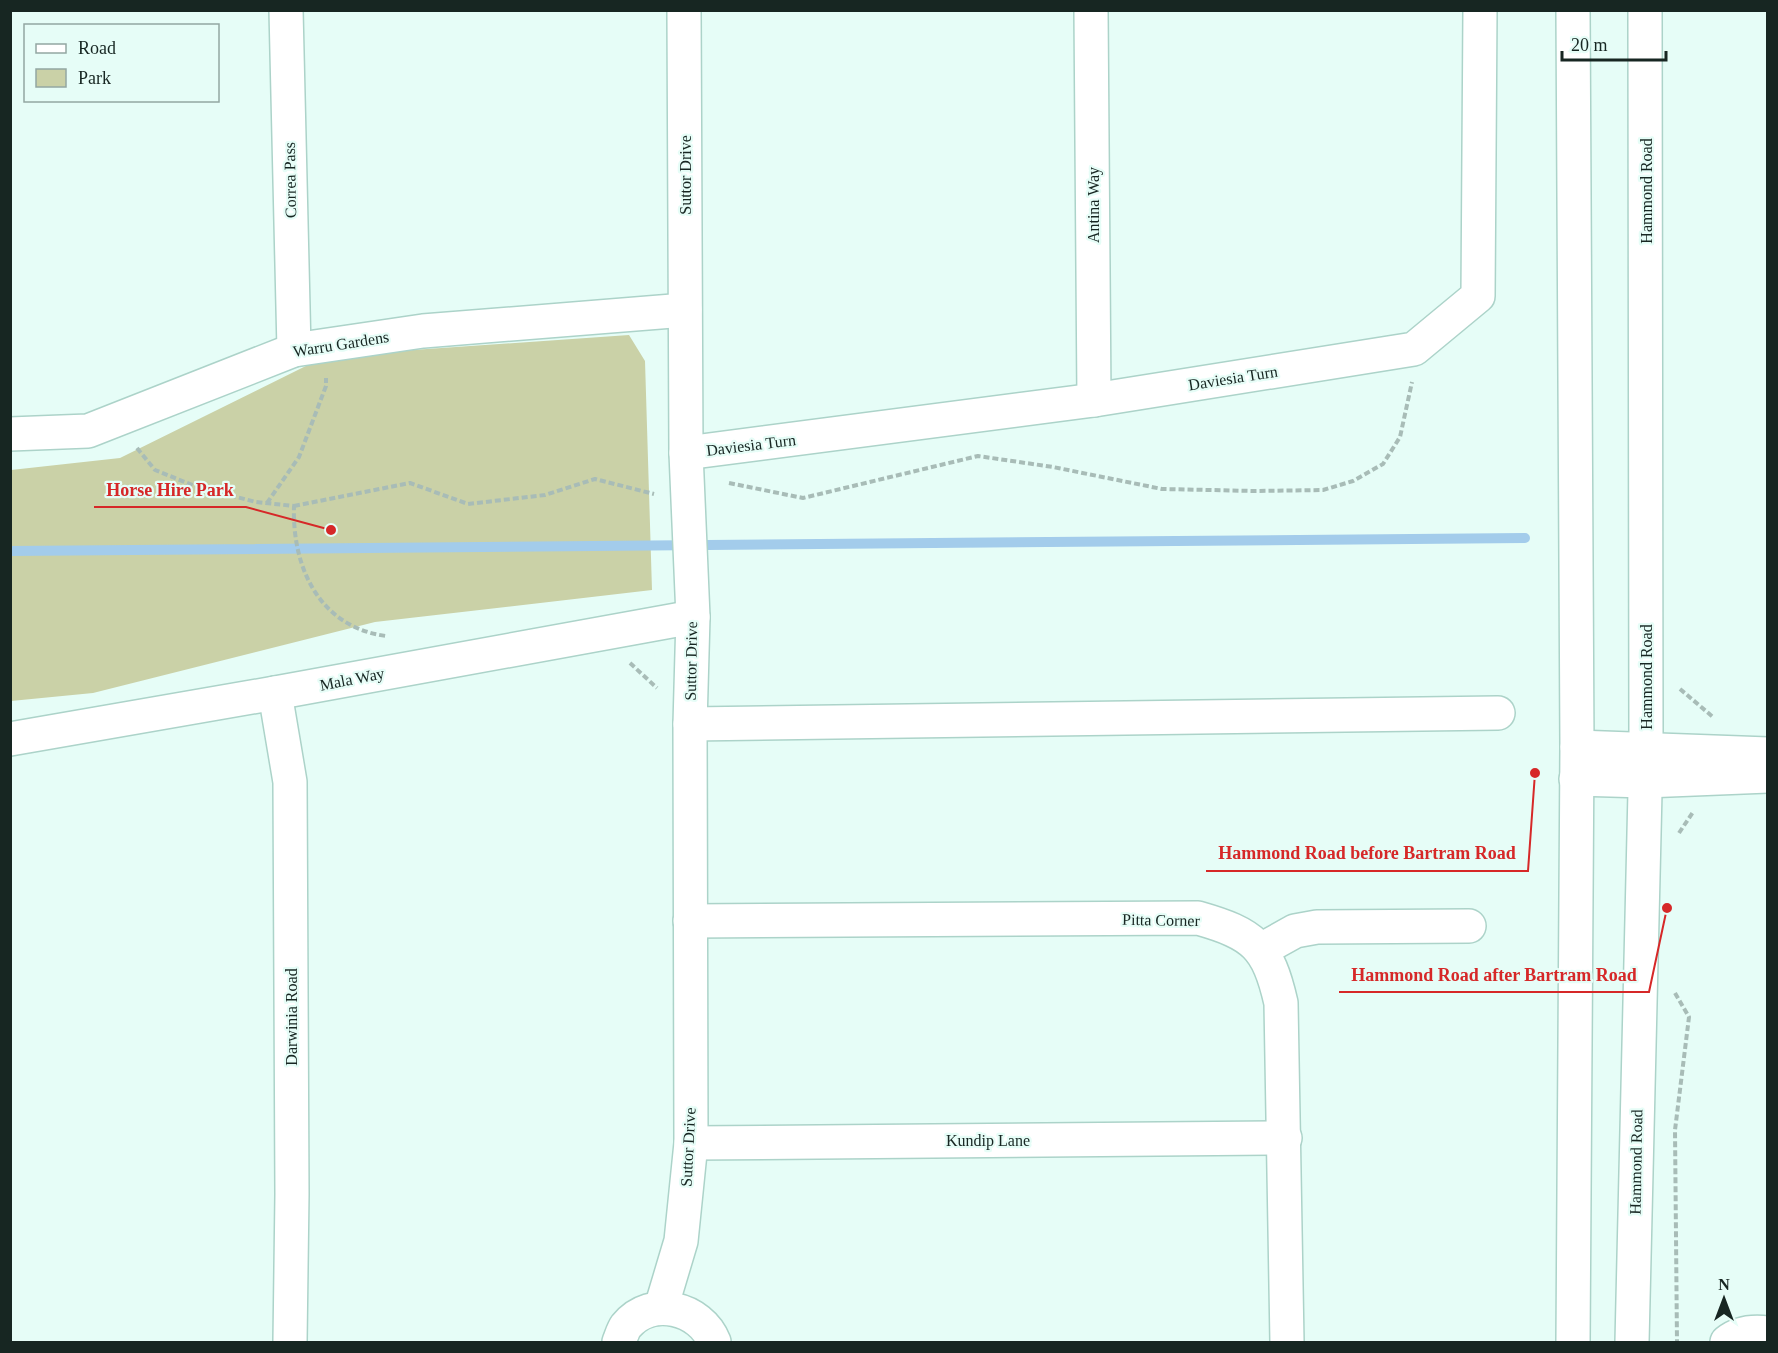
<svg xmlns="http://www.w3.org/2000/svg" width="1778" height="1353" font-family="'Times New Roman',serif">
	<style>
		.green { fill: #cad1a7 }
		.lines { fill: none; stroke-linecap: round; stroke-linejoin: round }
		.stream { stroke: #a3cceb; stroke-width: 10 }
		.minor-casing { stroke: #acd3c9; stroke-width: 36 }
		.major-casing { stroke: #acd3c9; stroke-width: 36 }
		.path { stroke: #a8bcb7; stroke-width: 4; stroke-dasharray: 6 3; stroke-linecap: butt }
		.minor { stroke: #fff; stroke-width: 33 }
		.major { stroke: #fff; stroke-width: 33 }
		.labels { text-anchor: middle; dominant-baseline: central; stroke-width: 4.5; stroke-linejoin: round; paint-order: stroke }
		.street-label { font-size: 16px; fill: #172622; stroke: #e6fdf7 }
		.leader { fill: none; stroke: #d62828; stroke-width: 2 }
		.callout-dot { fill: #d62828; stroke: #e6fdf7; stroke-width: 2 }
		.callout-label { font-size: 18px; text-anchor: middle; font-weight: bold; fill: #d62828; stroke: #e6fdf7; stroke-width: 4.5; stroke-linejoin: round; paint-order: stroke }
	</style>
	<rect width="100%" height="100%" fill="#e6fdf7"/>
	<path class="green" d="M629,335L645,361L652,590L375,622L93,693L11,701V470L120,458L326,356Z"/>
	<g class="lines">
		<path class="stream" d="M10,551L1525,538"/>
		<defs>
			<g id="minor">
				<path d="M286,10L294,350"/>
				<path d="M1091,10L1094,400"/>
				<path d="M10,434L88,431L294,350L423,331L685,310"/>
				<path d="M686,453L1094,400L1414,349L1478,296L1480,10"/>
				<path d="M275,693L290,782L292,1194L290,1342"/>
				<path d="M690,724L1498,713"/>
				<path d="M10,739L275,693L693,617"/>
				<path d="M1577,747L1768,754"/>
				<path d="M1576,779L1645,781L1768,776"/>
				<path d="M690,921L1198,918C1254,934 1268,946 1281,1003L1287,1342"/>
				<path d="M1261,950L1295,931L1317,927L1469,926"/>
				<path d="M691,1143L1285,1138"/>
				<path d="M661,1308L681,1241L691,1143L690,724L693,617L686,453L684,10"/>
				<path d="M619,1342C621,1337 623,1330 626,1326C651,1295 701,1308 714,1342"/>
				<path d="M1727,1342C1738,1333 1753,1331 1768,1333"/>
			</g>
			<g id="major">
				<path d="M1573,10L1577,747L1573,1342"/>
				<path d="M1632,1342L1646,749L1645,10"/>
			</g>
		</defs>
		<use href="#minor" class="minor-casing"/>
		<use href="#major" class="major-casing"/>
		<g class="path">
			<path d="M137,448L155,470L197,487L256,502L294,506C292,567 319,627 386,636"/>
			<path d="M729,483L803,498L978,456L1053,467L1162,489L1256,491L1323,490L1353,481L1383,464L1400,437L1412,382"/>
			<path d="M267,503L299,457L326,386V378"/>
			<path d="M294,506L410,483L468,504L545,495L595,479L654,494"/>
			<path d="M630,663L657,688"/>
			<path d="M1680,689L1713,717"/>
			<path d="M1679,833L1693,812"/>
			<path d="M1675,993L1689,1017L1675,1130L1677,1342"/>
		</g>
		<use href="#minor" class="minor"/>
		<use href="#major" class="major"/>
	</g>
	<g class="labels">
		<g class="street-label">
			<text transform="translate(685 175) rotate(-90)">Suttor Drive</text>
			<text transform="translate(290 180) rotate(-91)">Correa Pass</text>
			<text transform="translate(1646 191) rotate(-90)">Hammond Road</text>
			<text transform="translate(1093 205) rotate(-90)">Antina Way</text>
			<text transform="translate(341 344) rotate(-9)">Warru Gardens</text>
			<text transform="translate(1233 378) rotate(-9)">Daviesia Turn</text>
			<text transform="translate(751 445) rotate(-7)">Daviesia Turn</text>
			<text transform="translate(691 661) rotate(-89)">Suttor Drive</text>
			<text transform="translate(1646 677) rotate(-90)">Hammond Road</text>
			<text transform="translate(352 679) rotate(-11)">Mala Way</text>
			<text transform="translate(1161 920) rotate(1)">Pitta Corner</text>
			<text transform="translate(291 1017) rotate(-90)">Darwinia Road</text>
			<text x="988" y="1140">Kundip Lane</text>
			<text transform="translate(688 1147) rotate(-87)">Suttor Drive</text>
			<text transform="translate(1636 1162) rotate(-89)">Hammond Road</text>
		</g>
	</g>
	<path class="leader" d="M331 530L246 507H94M1535 773L1528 871H1206M1667 908L1649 992H1339"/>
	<g class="callout-dot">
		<circle cx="331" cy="530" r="6"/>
		<circle cx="1535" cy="773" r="6"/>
		<circle cx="1667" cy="908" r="6"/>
	</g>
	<g class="callout-label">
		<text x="170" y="496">Horse Hire Park</text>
		<text x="1367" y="859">Hammond Road before Bartram Road</text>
		<text x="1494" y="981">Hammond Road after Bartram Road</text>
	</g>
	<rect width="1778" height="1353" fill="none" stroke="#172622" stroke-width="24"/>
	<rect x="24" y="24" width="195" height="78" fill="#e6fdf7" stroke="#93a7a2" stroke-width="1.5"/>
	<rect x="36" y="44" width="30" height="9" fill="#ffffff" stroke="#93a7a2" stroke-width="1.5"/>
	<text x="78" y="54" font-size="18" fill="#172622">Road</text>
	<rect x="36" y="69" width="30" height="18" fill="#cad1a7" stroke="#93a7a2" stroke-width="1.5"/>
	<text x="78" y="84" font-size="18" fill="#172622">Park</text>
	<g transform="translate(1724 1299)" stroke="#e6fdf7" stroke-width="4.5" paint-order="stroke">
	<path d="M0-4.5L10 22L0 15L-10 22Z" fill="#172622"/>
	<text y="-9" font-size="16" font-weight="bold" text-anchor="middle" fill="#172622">N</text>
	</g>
	<path d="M1562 51v9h104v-9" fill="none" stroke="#172622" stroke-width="3"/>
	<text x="1571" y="51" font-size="18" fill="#172622" stroke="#e6fdf7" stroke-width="4.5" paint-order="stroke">20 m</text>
</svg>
